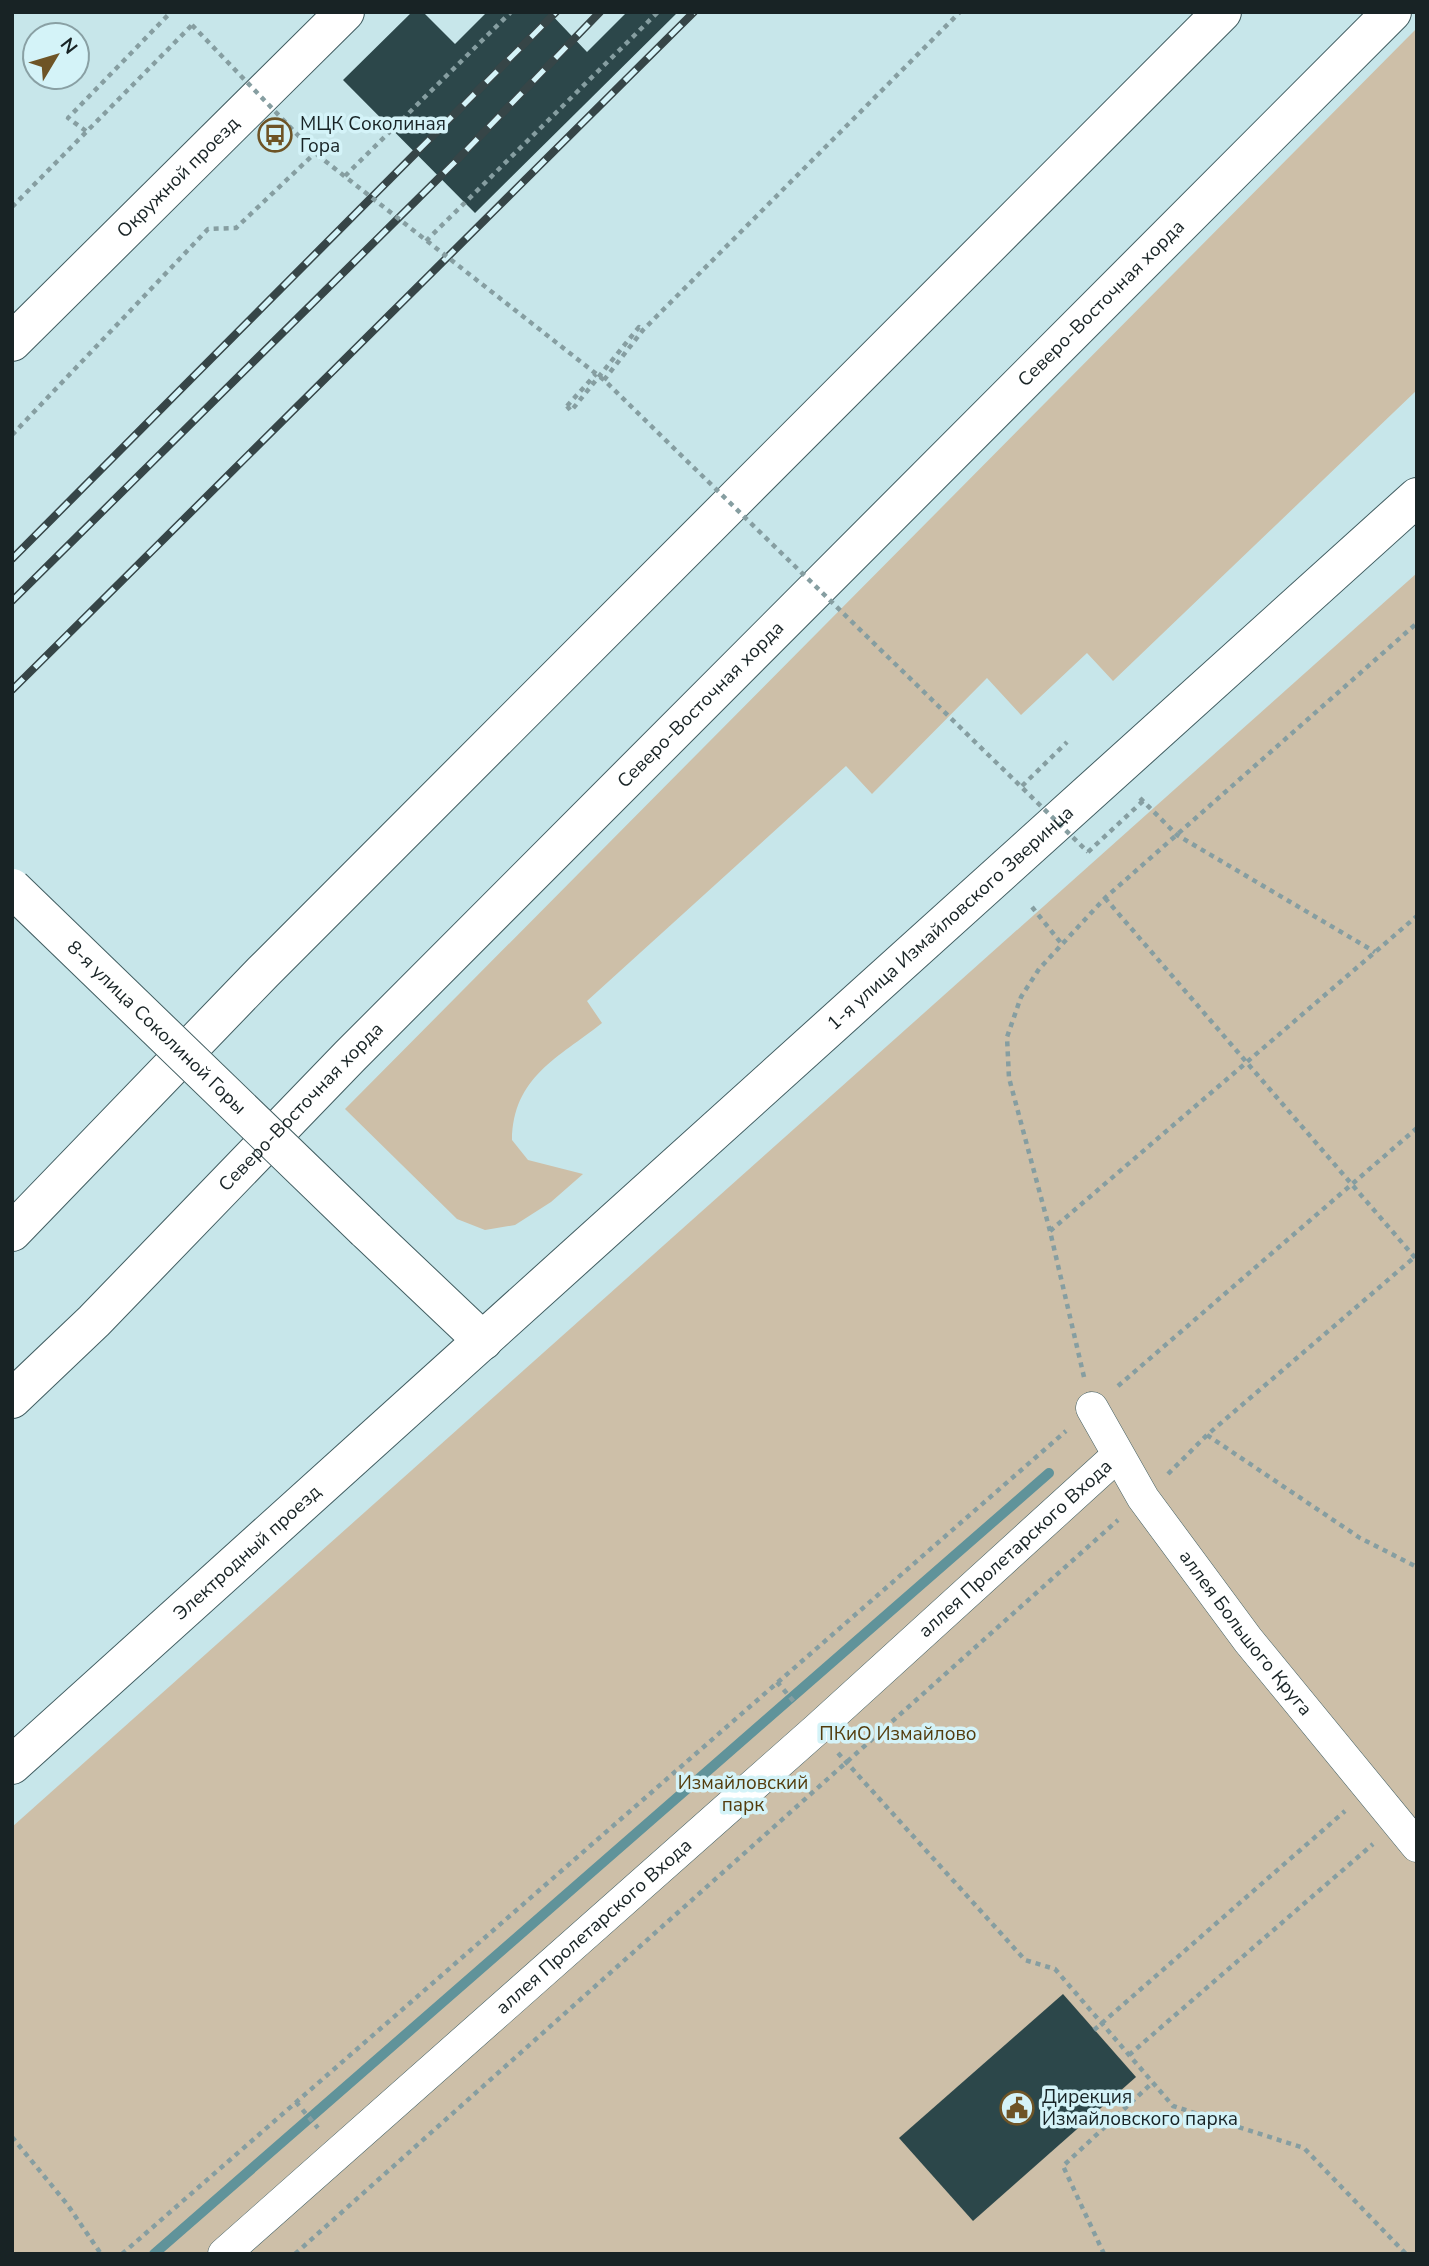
<svg xmlns="http://www.w3.org/2000/svg" width="1429" height="2266" font-family="'Nunito Sans',sans-serif">
	<style>
		.green { fill: #cdbfa8 }
		.lines { fill: none; stroke-linecap: round; stroke-linejoin: round }
		.stream { stroke: #60939a; stroke-width: 10 }
		.building { fill: #2c474a }
		.street-casing { stroke: #415d61; stroke-width: 33 }
		.secondary-casing { stroke: #415d61; stroke-width: 40 }
		.primary-casing { stroke: #415d61; stroke-width: 40 }
		.path { stroke: #869ea1; stroke-width: 4.5; stroke-dasharray: 5 5; stroke-linecap: butt }
		.street { stroke: #fff; stroke-width: 32 }
		.secondary { stroke: #fff; stroke-width: 38 }
		.primary { stroke: #fff; stroke-width: 38 }
		.rail-casing { stroke: #364547; stroke-width: 8 }
		.rail { stroke: #d4f3f8; stroke-width: 5; stroke-dasharray: 16; stroke-linecap: butt }
		.secondary-bridge-casing { stroke: #415d61; stroke-width: 40; stroke-linecap: butt }
		.path-bridge { stroke: #869ea1; stroke-width: 4.5; stroke-dasharray: 5 5; stroke-linecap: butt }
		.secondary-bridge { stroke: #fff; stroke-width: 38 }
		.labels { text-anchor: middle; dominant-baseline: central; stroke-width: 7; stroke-linejoin: round; paint-order: stroke }
		.poi-label { font-size: 19px; fill: #182325; stroke: #d4f3f8; text-anchor: start }
		.street-label { font-size: 19px; fill: #182325; stroke: #d4f3f8 }
		.park-label { font-size: 19px; fill: #533c0d; stroke: #d4f3f8 }
	</style>
	<rect width="100%" height="100%" fill="#c7e6ea"/>
	<g class="green">
		<path d="M1417,28V390L1113,681L1087,653L1021,715L987,678L872,794L846,766L587,1001L602,1023C558,1058 513,1077 512,1140L528,1160L583,1174L551,1202L515,1225L485,1230L457,1219L345,1109Z"/>
		<path d="M1417,573V2254H12V1827Z"/>
	</g>
	<g class="lines">
		<path class="stream" d="M154,2254L1049,1473"/>
	</g>
	<g class="building">
		<path d="M412,12H423L455,44L487,12H549L587,52L627,12H678L475,213L343,80Z"/>
		<path d="M1063,1994L1136,2077L973,2221L899,2138Z"/>
	</g>
	<g class="lines">
		<defs>
			<g id="street">
				<path id="s1" d="M1092,1408L1143,1498L1248,1640L1417,1846"/>
				<path id="s2" d="M224,2254L817,1729L1117,1456"/>
			</g>
			<g id="secondary">
				<path id="s3" d="M12,342L345,12"/>
				<path d="M366,1230L483,1341"/>
				<path id="s4" d="M12,1765L1417,497"/>
			</g>
			<g id="primary">
				<path d="M12,1232L263,972L1222,12"/>
				<path id="s5" d="M12,1399L94,1321L350,1056L1392,12"/>
			</g>
		</defs>
		<use href="#street" class="street-casing"/>
		<use href="#secondary" class="secondary-casing"/>
		<use href="#primary" class="primary-casing"/>
		<g class="path">
			<path d="M86,131L68,118L171,12"/>
			<path d="M345,176L511,12"/>
			<path d="M12,207L192,25"/>
			<path d="M426,241L658,12"/>
			<path d="M604,380L643,330L960,12"/>
			<path d="M567,406L571,411L639,327L643,330"/>
			<path d="M567,406L596,374"/>
			<path d="M12,435L208,229L236,228L315,153"/>
			<path d="M1022,786L1067,742"/>
			<path d="M1140,798L1177,835L1375,952"/>
			<path d="M1088,852L1143,801"/>
			<path d="M1105,898L1417,1260"/>
			<path d="M1032,907L1061,943"/>
			<path d="M1050,1231L1417,916"/>
			<path d="M1084,1377L1050,1231L1009,1078L1007,1037L1021,997L1039,969L1105,898L1417,623"/>
			<path d="M1118,1386L1417,1128"/>
			<path d="M1207,1435L1360,1538L1417,1567"/>
			<path d="M1168,1474L1207,1435L1417,1255"/>
			<path d="M777,1682L796,1704"/>
			<path d="M838,1753L1025,1960L1055,1969L1173,2106L1304,2148L1406,2254"/>
			<path d="M1094,2030L1345,1811"/>
			<path d="M1129,2055L1373,1844"/>
			<path d="M296,2102L318,2128"/>
			<path d="M12,2137L67,2204L101,2254"/>
			<path d="M122,2254L1066,1431"/>
			<path d="M295,2254L1118,1520"/>
			<path d="M1104,2254L1063,2166L1152,2083"/>
		</g>
		<use href="#street" class="street"/>
		<use href="#secondary" class="secondary"/>
		<use href="#primary" class="primary"/>
		<defs>
			<g id="rail">
				<path d="M12,559L556,12"/>
				<path d="M12,601L456,161L600,12"/>
				<path d="M12,690L694,12"/>
			</g>
		</defs>
		<use href="#rail" class="rail-casing"/>
		<use href="#rail" class="rail"/>
		<defs>
			<g id="secondary-bridge">
				<path id="s6" d="M12,888L366,1230"/>
			</g>
		</defs>
		<use href="#secondary-bridge" class="secondary-bridge-casing"/>
		<path class="path-bridge" d="M192,25L315,153L604,380L1088,852"/>
		<use href="#secondary-bridge" class="secondary-bridge"/>
	</g>
	<defs>
		<symbol id="bus-ring" viewBox="-11 -11 22 22"><circle r="9.5" fill="#d4f3f8" stroke="#6e5426" stroke-width="1.5"/><path d="M-5-6H5V4H4V6H2V4H-2V6H-4V4H-5ZM-3.5-4V0h7V-4ZM-3.5 1.2v1.5H-2V1.2ZM2 1.2v1.5H3.5V1.2Z" fill="#6e5426"/></symbol>
		<symbol id="civic-ring" viewBox="-11 -11 22 22"><circle r="9.5" fill="#d4f3f8" stroke="#6e5426" stroke-width="1.5"/><path d="M-.6-6.5H3V-4.5H.6V-3L4-1V1h2V6H-6V1h2V-1L-.6-3ZM-1.2 2.5V6h2.4V2.5Z" fill="#6e5426"/></symbol>
	</defs>
	<g fill-rule="evenodd">
		<use href="#bus-ring" x="256" y="116" width="38" height="38"/>
		<use href="#civic-ring" x="998" y="2089" width="38" height="38"/>
	</g>
	<g class="labels">
		<g class="poi-label">
			<text x="300" y="124">МЦК Соколиная<tspan x="300" dy="22">Гора</tspan></text>
			<text x="1042" y="2097">Дирекция<tspan x="1042" dy="22">Измайловского парка</tspan></text>
		</g>
		<g class="street-label">
			<text stroke="none"><textPath href="#s3" startOffset="234">Окружной проезд</textPath></text>
			<text stroke="none"><textPath href="#s5" startOffset="1545">Северо-Восточная хорда</textPath></text>
			<text stroke="none"><textPath href="#s5" startOffset="978">Северо-Восточная хорда</textPath></text>
			<text stroke="none"><textPath href="#s4" startOffset="1264">1-я улица Измайловского Зверинца</textPath></text>
			<text stroke="none"><textPath href="#s6" startOffset="201">8-я улица Соколиной Горы</textPath></text>
			<text stroke="none"><textPath href="#s5" startOffset="411">Северо-Восточная хорда</textPath></text>
			<text stroke="none"><textPath href="#s2" startOffset="1060">аллея Пролетарского Входа</textPath></text>
			<text stroke="none"><textPath href="#s4" startOffset="317">Электродный проезд</textPath></text>
			<text stroke="none"><textPath href="#s1" startOffset="273">аллея Большого Круга</textPath></text>
			<text stroke="none"><textPath href="#s2" startOffset="494">аллея Пролетарского Входа</textPath></text>
		</g>
		<g class="park-label">
			<text x="898" y="1734">ПКиО Измайлово</text>
			<text x="743" y="1783">Измайловский<tspan x="743" dy="22">парк</tspan></text>
		</g>
	</g>
	<rect width="1429" height="2266" fill="none" stroke="#182325" stroke-width="28"/>
	<g transform="translate(56 56) rotate(52)"><circle r="33" fill="#d4f3f8" stroke="#89a0a4" stroke-width="2"/>
	<path d="M0-5L12 26L0 18L-12 26Z" fill="#6e5426"/>
	<text y="-10" font-size="19" font-weight="bold" text-anchor="middle" fill="#182325">N</text>
	</g>
</svg>
